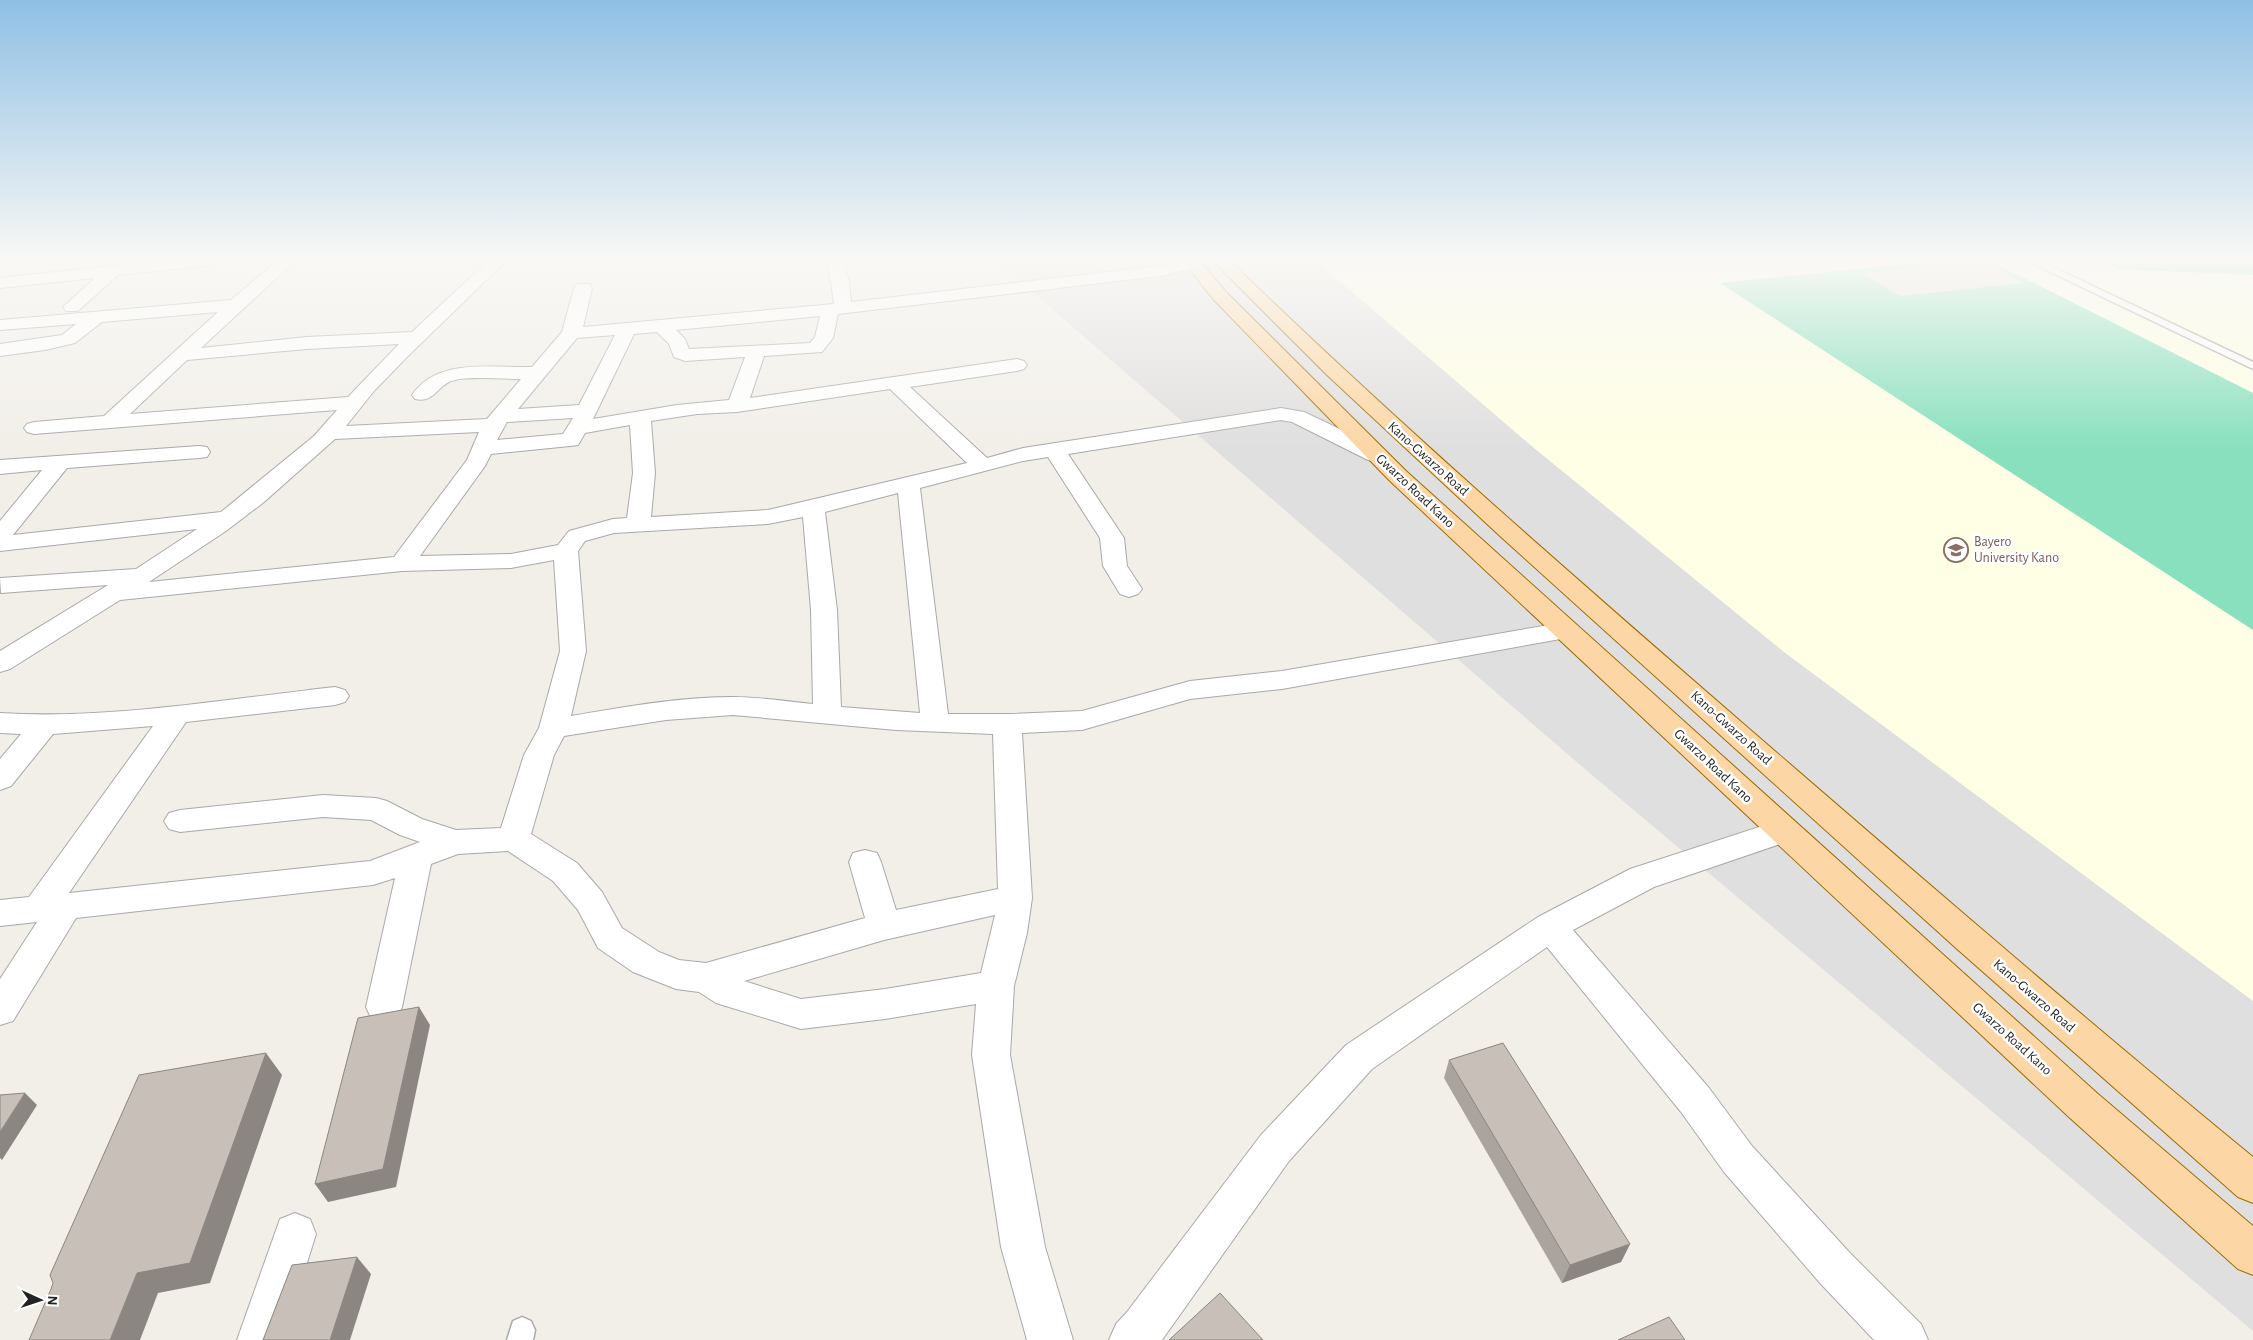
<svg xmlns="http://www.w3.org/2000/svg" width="2253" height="1340" font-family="'Alegreya Sans',sans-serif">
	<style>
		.residential { fill: #e0dfdf }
		.education { fill: #ffffe5 }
		.pitch { fill: #88e0be }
		.parking { fill: #e2e2e2 }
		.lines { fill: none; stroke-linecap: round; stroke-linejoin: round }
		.lane-casing { stroke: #a9a9a9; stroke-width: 3 }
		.street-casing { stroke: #a9a9a9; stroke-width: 2 }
		.primary-casing { stroke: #a06b00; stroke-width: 2 }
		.lane { fill: #fff; fill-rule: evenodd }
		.street { fill: #fff; fill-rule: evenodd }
		.primary { fill: #fcd6a4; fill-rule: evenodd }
		.wall { fill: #aba49e }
		.shaded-wall { fill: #8b8681 }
		.building { fill: #c7bfb8; stroke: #8b8681 }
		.labels { text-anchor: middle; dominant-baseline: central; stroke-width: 5; stroke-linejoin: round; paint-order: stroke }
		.street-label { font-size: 14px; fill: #222; stroke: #fff }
		.education-label { font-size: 14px; fill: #785e54; stroke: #fff; text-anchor: start }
	</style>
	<rect width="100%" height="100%" fill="#f2efe9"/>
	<path class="residential" d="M995,260H2253V1331L1579,764Z"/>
	<path class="education" d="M1315,260H2253V1001L1784,652L1534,448Z"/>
	<g class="pitch">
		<path d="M1946,260H1988L2253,393V630L1720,283Z"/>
		<path d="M2105,260H2253V275L2116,269Z"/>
	</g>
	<path class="parking" d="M1983,261L2025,283L1900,296L1861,273Z"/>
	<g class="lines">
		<defs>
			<g id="lane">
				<path d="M2025,260H2038L2253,362V369Z"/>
				<path d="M522,1317L531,1321L535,1330L533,1340H507L513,1321Z"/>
			</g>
			<g id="street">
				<path d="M167,260H220L218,263L212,265L118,275L78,311H66L63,307L95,278L0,288V278Z"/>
				<path d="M278,260H296L201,348L307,337L412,332L489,260H507L408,356L374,391L346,426L487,419L521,379C504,379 470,376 455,380C438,383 435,404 415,399L412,395C438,357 492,368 532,367L562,332L574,288L577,284H589L592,288L583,327L834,304L831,281L826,260H842L849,281L851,302L1160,266L1185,260H1199L1201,263L1199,267L1160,276L838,314L833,338L822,352L764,356L750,398L1017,359L1024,361L1027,365L1024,369L1017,371L910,387L987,458L1023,448L1281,408L1304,412L1384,450L1387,455L1384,460L1376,462L1368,460L1292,422L1281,420L1068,454L1124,538L1127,566L1142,589L1138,594L1129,597L1120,594L1103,566L1100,538L1048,457L1023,461L920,488L948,714H1010L1082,711L1190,681L1282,671L1566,622L1575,624L1579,630L1575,636L1566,638L1282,689L1190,699L1082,730L1022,733L1032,898L1027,933L1014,986L1010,1055L1045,1247L1073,1340H1027L1001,1247L972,1055L976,1004L885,1019L801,1029L716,1003L699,992L676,989L633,972L598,948L578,910L553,881L508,851L458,854L431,864L402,1007L397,1018L384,1022L371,1018L366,1007L395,878L373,885L76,918L13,1021L0,1025V979L37,922L0,926V900L29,897L153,726L53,734L11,786L0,790V759L21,734L0,733V713C109,720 226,699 335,687L345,690L349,696L345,702L335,705L186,722L69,893L370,861L420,842L400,835L371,820L323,817L180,832L169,829L164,821L169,813L180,810L323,795L376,798L387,801L422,819L456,830L501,828L524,755L539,728L560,651L554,560L511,568L402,571L120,600L10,669L0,672V651L108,585L1,593L0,578L136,569L197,529L0,551V521L42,470L0,474V460L199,446L207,447L210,452L207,457L199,458L67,468L13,535L221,512L314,436L337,410L34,434L27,432L24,428L27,424L34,422L104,416L218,312L102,322L75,343L45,350L0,356V344L62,335L76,324L0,330V320L231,300ZM820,316L815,337L810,343L689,349L685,339L676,330ZM657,332L669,344L674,357L685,361L745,357L729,400L677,405L593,419L634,334ZM615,335L579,405L518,409L577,338ZM399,344L348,397L130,414L187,360L307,349ZM890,389L967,463L768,510L651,517L655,473L651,421L697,414L737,412ZM573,418L563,434L497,440L507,422ZM630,425L633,473L627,518L613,519L569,531L558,545L511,554L420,556L485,466L491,454L570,446L578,445L585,433ZM479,432L467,460L394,557L149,582L226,531L264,502L335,439ZM898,493L920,713L841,707L837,610L825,512ZM803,517L811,610L813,704C786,701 759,697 732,697C678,697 625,707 571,716L586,651L578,551L585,541L614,533L768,524ZM733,715L896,730L993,734L998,889L896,910L881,862L877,853L865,850L853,853L849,862L865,918L706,963L679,960L659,952L622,928L602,892L577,863L531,834L554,755L564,736L666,720ZM995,915L981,973L885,989L801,999L744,981L884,940Z"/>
				<path d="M1784,819L1795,823L1800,831L1795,839L1654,887L1573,930L1709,1088L1752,1146L1850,1253L1921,1324L1928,1340H1874L1820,1283L1724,1172L1681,1112L1547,947L1372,1069L1289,1161L1162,1340H1109L1116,1324L1127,1312L1261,1135L1346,1045L1538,917L1630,869Z"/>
				<path d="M295,1213L310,1219L316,1234L283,1340H237L280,1219Z"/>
			</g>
			<g id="primary">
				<path d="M1182,260H1199L1226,292L1406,471L2098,1094L2253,1226V1275L2238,1269L2070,1118L1390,481L1214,300Z"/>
				<path d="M1212,260H1229C1396,422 1572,575 1747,727C1915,872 2082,1017 2253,1157V1203L2238,1197L1956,948L1500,536L1327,375Z"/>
			</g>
		</defs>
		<use href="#lane" class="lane-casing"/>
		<use href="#street" class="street-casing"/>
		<use href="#primary" class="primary-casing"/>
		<use href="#lane" class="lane"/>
		<use href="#street" class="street"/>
		<use href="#primary" class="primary"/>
	</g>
	<path class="wall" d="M1449,1060L1630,1244L1621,1262L1562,1283L1444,1078Z"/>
	<g class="shaded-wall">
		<path d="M419,1007L430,1025L396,1187L328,1202L315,1184Z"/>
		<path d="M266,1053L282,1075L210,1283L158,1293L140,1340H110L137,1273Z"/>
		<path d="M25,1093L37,1105L2,1160L0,1158V1132Z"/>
		<path d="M1630,1244L1621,1262L1562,1283L1570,1265Z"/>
		<path d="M357,1257L371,1274L350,1340H330Z"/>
	</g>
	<g class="building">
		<path d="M419,1007L383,1169L315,1184L358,1018Z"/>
		<path d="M1503,1043L1630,1244L1570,1265L1449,1060Z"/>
		<path d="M266,1053L190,1263L137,1273L110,1340H29L51,1289L53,1283L50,1275L139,1075Z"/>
		<path d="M25,1093L0,1132V1095Z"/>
		<path d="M357,1257L330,1340H263L292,1265Z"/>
		<path d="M1220,1293L1263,1340H1169Z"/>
		<path d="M1669,1317L1685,1340H1618Z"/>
	</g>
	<linearGradient id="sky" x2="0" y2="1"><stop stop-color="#8fc0e4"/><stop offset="0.58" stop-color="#f9f8f5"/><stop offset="1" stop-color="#f9f8f5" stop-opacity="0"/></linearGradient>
	<rect width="2253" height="448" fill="url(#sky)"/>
	<defs>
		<symbol id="university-ring" viewBox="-11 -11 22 22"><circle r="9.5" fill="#fff" stroke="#8d6e63" stroke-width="1.5"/><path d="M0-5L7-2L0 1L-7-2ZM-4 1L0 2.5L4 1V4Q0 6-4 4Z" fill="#8d6e63"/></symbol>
	</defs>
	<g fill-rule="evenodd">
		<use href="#university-ring" x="1942" y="536" width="28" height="28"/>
	</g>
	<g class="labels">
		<g class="street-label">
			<text transform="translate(1428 459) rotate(42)">Kano-Gwarzo Road</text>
			<text transform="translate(1415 491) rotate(43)">Gwarzo Road Kano</text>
			<text transform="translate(1731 728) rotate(42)">Kano-Gwarzo Road</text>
			<text transform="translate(1713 766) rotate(43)">Gwarzo Road Kano</text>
			<text transform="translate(2034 996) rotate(41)">Kano-Gwarzo Road</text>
			<text transform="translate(2012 1039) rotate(42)">Gwarzo Road Kano</text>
		</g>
		<g class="education-label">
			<text x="1974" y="542">Bayero<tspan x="1974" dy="16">University Kano</tspan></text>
		</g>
	</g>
	<g transform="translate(40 1300) rotate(93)" stroke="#ffffff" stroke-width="4" paint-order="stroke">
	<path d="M0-4L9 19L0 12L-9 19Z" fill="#222222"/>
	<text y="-8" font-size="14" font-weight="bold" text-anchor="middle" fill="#222222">N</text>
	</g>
</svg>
